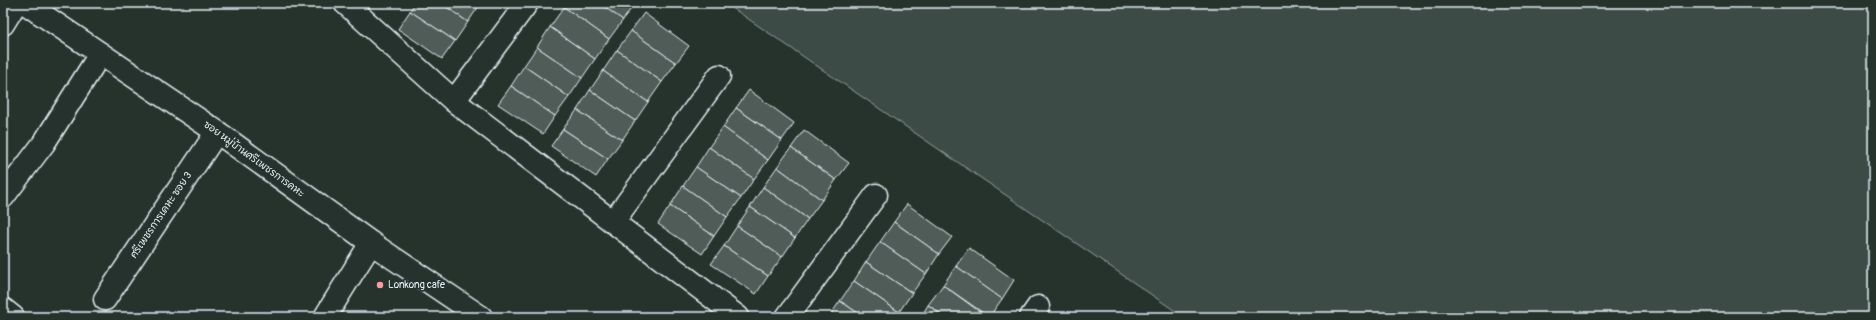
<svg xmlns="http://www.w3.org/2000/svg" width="1876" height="320" font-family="Pangolin,'Playpen Sans Thai',sans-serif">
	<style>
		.green { fill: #3e4b47; stroke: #939ea0 }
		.building { fill: #505c59; stroke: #e8f1f8 }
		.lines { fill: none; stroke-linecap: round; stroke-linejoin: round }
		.minor-casing { stroke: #e8f1f8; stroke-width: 25 }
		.minor { stroke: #26332d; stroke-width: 22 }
		.poi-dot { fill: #ff9aa2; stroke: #26332d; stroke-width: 1.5 }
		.labels { text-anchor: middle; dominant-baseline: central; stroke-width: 3.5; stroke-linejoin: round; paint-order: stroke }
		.street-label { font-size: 10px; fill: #e8f1f8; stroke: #26332d }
		.poi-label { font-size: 10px; fill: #e8f1f8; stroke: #26332d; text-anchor: start }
	</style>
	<rect width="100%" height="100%" fill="#26332d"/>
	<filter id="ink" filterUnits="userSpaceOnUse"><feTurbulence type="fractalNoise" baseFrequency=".025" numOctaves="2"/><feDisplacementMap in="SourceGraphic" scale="8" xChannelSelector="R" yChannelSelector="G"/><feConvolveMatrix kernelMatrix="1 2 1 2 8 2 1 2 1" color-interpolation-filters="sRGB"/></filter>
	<g filter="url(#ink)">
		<path class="green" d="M725,3H1873V317H1184Z"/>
		<g class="building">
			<path d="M415,3H441L468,22L455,41L410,11Z"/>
			<path d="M441,3H481L468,22Z"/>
			<path d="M567,3H599L623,20L609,39L564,7Z"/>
			<path d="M599,3H635L623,20Z"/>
			<path d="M564,7L609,39L595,59L550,27Z"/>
			<path d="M410,11L455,41L442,59L398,29Z"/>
			<path d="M644,13L689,46L676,63L631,31Z"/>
			<path d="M550,27L595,59L582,78L537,47Z"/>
			<path d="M631,31L676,63L662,82L617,50Z"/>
			<path d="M537,47L582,78L569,97L524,66Z"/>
			<path d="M617,50L662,82L648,102L603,71Z"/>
			<path d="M524,66L569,97L555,116L511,86Z"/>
			<path d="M603,71L648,102L635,121L590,90Z"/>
			<path d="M511,86L555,116L543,134L498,104Z"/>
			<path d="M590,90L635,121L622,140L577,110Z"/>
			<path d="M749,90L794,123L782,140L736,108Z"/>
			<path d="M736,108L782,140L768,160L723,127Z"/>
			<path d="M577,110L622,140L608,159L563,129Z"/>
			<path d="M723,127L768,160L754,179L709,147Z"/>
			<path d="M563,129L608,159L596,177L551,146Z"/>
			<path d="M804,130L849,163L836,180L791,148Z"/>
			<path d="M709,147L754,179L741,198L696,167Z"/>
			<path d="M791,148L836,180L822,200L777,167Z"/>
			<path d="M696,167L741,198L727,217L683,186Z"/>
			<path d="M777,167L822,200L808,219L763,187Z"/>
			<path d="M683,186L727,217L714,236L670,206Z"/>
			<path d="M763,187L808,219L795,238L750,207Z"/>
			<path d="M907,204L952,237L939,254L894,222Z"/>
			<path d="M670,206L714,236L702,254L658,224Z"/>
			<path d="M750,207L795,238L782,257L737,226Z"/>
			<path d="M894,222L939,254L926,274L880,242Z"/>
			<path d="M737,226L782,257L768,276L724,246Z"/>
			<path d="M880,242L926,274L912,293L866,262Z"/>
			<path d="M724,246L768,276L756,294L711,264Z"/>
			<path d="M969,248L1014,280L1002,299L956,266Z"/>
			<path d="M866,262L912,293L899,312L854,281Z"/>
			<path d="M956,266L1002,299L989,317L943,285Z"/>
			<path d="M854,281L899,312L895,317H864L840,301Z"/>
			<path d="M943,285L987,317H945L928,305Z"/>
			<path d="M840,301L864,317H829Z"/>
			<path d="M928,305L945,317H921Z"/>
		</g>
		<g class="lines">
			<defs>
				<g id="minor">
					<path d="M25,3L217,132L371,243L481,317"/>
					<path d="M345,3L454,101L738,317"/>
					<path d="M3,24L16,3"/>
					<path d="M454,101L527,3"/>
					<path d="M3,197L44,143L100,54"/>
					<path d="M613,222L719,76"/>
					<path d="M105,299L217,132"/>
					<path d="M3,309L13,317"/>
					<path d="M325,317L371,243"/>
					<path d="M787,317L876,195"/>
					<path d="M1031,317L1038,307"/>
				</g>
			</defs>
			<use href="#minor" class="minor-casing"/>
			<use href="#minor" class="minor"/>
		</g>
	</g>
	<circle class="poi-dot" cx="380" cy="285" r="4"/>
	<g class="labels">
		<g class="street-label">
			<text transform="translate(254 159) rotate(36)">ซอย หมู่บ้านศรีเพชรการคหะ</text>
			<text transform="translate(161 215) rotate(-56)">ศรีเพชรการเคหะ ซอย 3</text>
		</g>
		<g class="poi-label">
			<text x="388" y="285">Lonkong cafe</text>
		</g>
	</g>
	<rect width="1876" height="320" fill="none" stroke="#26332d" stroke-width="16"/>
	<rect x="8" y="8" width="1860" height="304" fill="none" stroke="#e8f1f8" stroke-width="1.5" filter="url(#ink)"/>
</svg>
